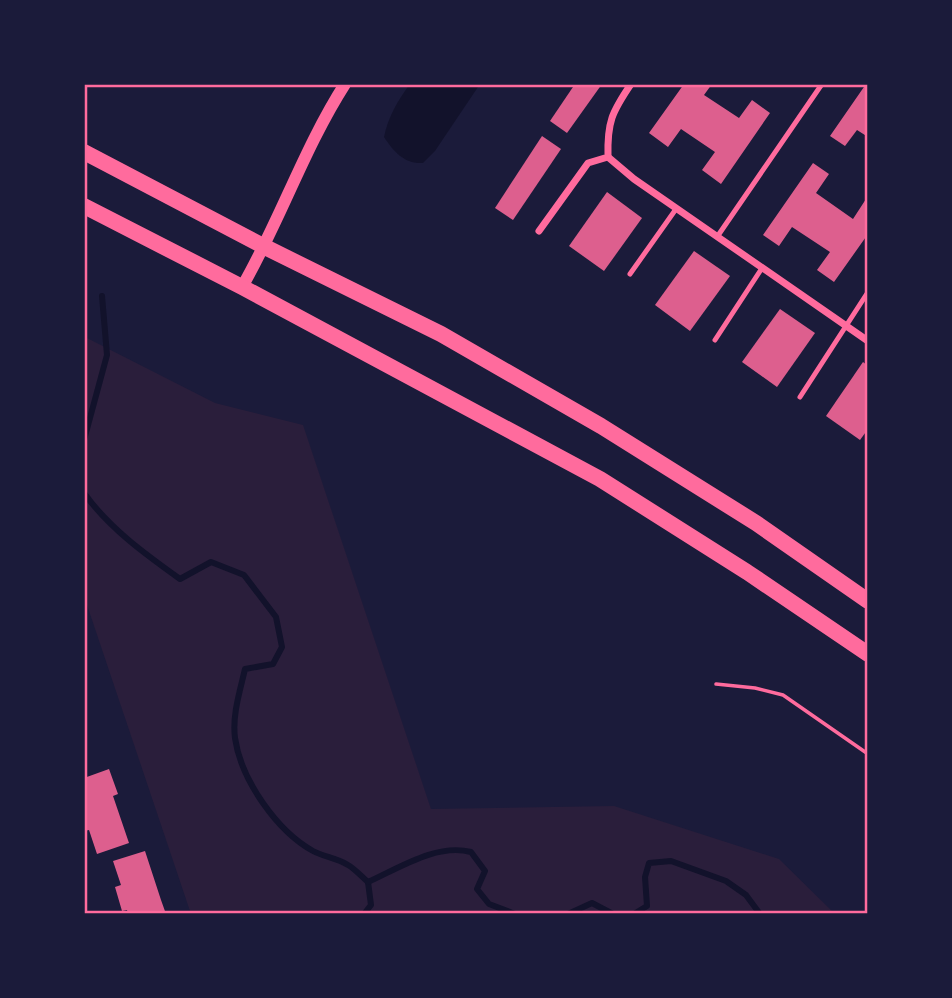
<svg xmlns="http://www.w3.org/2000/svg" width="952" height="998" font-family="'Public Sans',sans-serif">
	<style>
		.green { fill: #2a1e3b }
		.water { fill: #12122b }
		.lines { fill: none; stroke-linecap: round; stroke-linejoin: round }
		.stream { stroke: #12122b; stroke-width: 6 }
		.building { fill: #dd5f8e }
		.path { stroke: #ff6b9d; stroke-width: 3.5 }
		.service { stroke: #ff6b9d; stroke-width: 5 }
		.minor { stroke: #ff6b9d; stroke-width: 7 }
		.tertiary { stroke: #ff6b9d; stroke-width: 12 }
		.primary { stroke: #ff6b9d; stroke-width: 16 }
		.neatline { fill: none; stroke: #ff6b9d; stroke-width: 2.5 }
	</style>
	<rect width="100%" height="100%" fill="#1b1b3a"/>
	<path class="green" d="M85,337L215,403L303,425L431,809L614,806L779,859L835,914H191L84,596Z"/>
	<path class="water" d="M410,84H480L435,151L423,163C404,164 394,152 384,137C388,117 398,100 410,84Z"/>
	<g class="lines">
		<g class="stream">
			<path d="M84,440L107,355L102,296"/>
			<path d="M84,493C109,528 145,554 180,579L211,562L244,575L276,617L282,647L273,664L245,669C240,691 232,715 235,738C241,780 277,831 313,851C324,857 337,858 348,865C355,869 362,877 368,882L371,905L364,914"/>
			<path d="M368,882C399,868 437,843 471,852L485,871L477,889L489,904L515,914"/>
			<path d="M568,914L592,903L613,914"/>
			<path d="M634,914L647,906L645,877L649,863L671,861L726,881L746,895L760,914"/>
		</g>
	</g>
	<g class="building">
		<path d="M575,84H602L567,133L550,121Z"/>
		<path d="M684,84H712L704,95L739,118L752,100L770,113L721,184L702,170L715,152L681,129L668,147L649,133Z"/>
		<path d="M866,84H868V137L857,130L845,146L830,136Z"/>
		<path d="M542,136L561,149L513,220L495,208Z"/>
		<path d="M813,163L829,174L816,193L853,219L866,199L868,200V234L834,282L817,270L830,252L792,227L779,246L763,235Z"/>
		<path d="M607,192L642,218L604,271L569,246Z"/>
		<path d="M694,251L730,276L690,331L655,305Z"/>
		<path d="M780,309L815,333L777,387L742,362Z"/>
		<path d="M863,362L868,366V429L860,440L826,416Z"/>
		<path d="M109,769L118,794L113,796L129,843L97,854L89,830L84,831V778Z"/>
		<path d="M145,851L161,900L166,914H128L127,910L122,911L115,887L121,885L113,861Z"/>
	</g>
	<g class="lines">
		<path class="path" d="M716,684L755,688L783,695L868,754"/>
		<g class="service">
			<path d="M717,237L822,84"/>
			<path d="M630,274L676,209"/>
			<path d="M715,340L762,268"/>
			<path d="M800,397L868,292"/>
		</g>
		<g class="minor">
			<path d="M608,157L634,179L868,341"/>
			<path d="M539,231L588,163L608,157C607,122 612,112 631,84"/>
		</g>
		<path class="tertiary" d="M242,287C280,221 304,148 345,84"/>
		<g class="primary">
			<path d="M84,152L265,247L441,334L601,426L756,523L868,601"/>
			<path d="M84,206L242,287L600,479L747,572L868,654"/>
		</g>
	</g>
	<rect width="952" height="998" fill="none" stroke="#1b1b3a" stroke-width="172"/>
	<rect x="86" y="86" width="780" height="826" class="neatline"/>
</svg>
